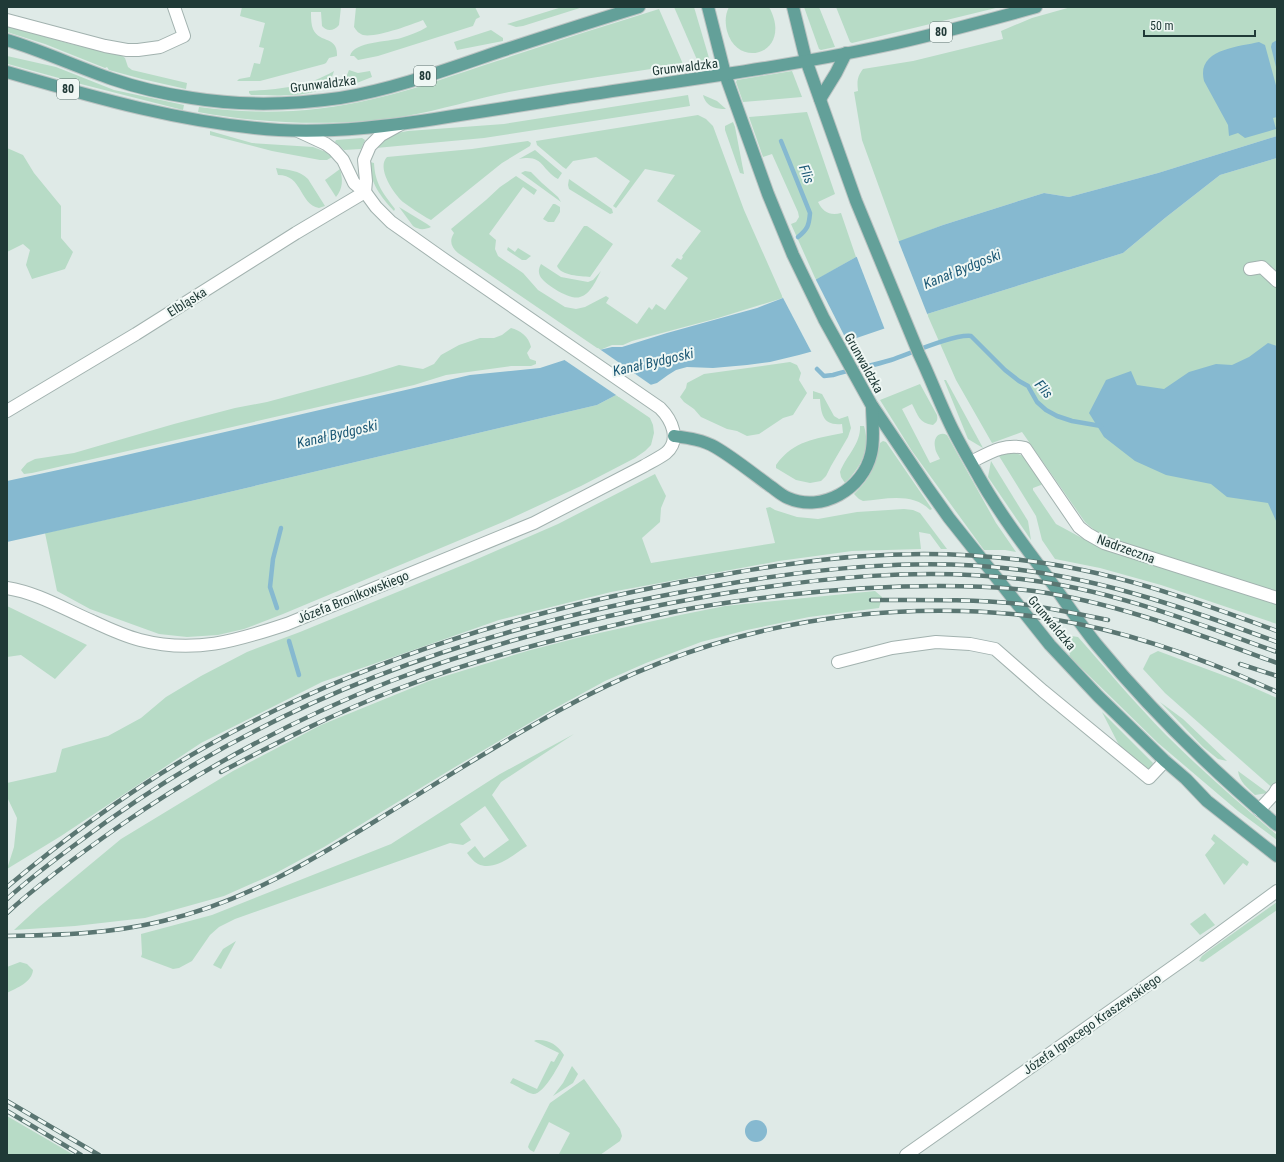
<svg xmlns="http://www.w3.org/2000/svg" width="1284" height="1162" font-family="'Roboto Condensed',sans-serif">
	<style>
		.green { fill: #b7dbc6 }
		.water { fill: #86b9d0 }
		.pier { fill: #dfeae7 }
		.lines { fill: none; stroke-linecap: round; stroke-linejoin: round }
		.stream { stroke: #86b9d0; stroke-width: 4.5 }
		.minor-casing { stroke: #a2b2af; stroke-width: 14 }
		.major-casing { stroke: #bcc4c3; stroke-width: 14 }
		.minor { stroke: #fff; stroke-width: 12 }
		.major { stroke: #63a099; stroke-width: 12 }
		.rail-casing { stroke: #5a7672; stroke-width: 4.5 }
		.rail { stroke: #eff7f4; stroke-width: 3; stroke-dasharray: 9; stroke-linecap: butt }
		.labels { text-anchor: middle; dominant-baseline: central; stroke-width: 4; stroke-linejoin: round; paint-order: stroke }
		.shield { fill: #eff7f4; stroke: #5e7370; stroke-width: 1 }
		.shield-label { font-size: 12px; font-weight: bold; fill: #203a37 }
		.street-label { font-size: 13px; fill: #203a37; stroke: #eff7f4 }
		.water-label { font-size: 14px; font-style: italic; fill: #1b5875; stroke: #eff7f4 }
	</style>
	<rect width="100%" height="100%" fill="#dfeae7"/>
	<g class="green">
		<path d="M242,7H341L339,25C334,31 327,32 322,26L321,12H311C311,17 311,21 312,26C317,45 338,34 337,56L329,58L326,63L324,64L260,81H237L239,79L250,77L254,63L260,64L264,48L259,47L265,23L240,16Z"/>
		<path d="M356,7H475L480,17L476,19L473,26L378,56L358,60L354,56H350C354,41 389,42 401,38C410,35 419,32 427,27L423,20C411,25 375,38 363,35C358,33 356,30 354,27Z"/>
		<path d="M562,7H583L523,26L516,27L507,24Z"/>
		<path d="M674,7H694L709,58L708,60L698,62Z"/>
		<path d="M729,7H769C794,53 738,71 727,31C725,22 725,15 729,7Z"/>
		<path d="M804,7H819L835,47L821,50L819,49Z"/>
		<path d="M836,7H1000L852,43L850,42Z"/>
		<path d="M1071,7H1277V136L1158,173L1069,197L1044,193L943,225L899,242L862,140L854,92L858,91C857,81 857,77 863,69L913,61L1003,39L1001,31L1032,18Z"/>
		<path d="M659,9L683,64C625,73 567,81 509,92C475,99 441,110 406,116C339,127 264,124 198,112L199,107C257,115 316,113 373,99C415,90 456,74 497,61C551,43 604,26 659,9Z"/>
		<path d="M7,26L71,44L121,55L125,58L128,67L132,70L187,83L186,89L142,79L109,70L107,67L105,68L45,44L7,32Z"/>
		<path d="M491,30L503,38V41L457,50L454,42Z"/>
		<path d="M7,56L56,67L114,90L184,105L183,110L77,83L8,64Z"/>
		<path d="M349,70L358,73L370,71L372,77L344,88L343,85Z"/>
		<path d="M334,71C332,78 329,84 322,88C309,98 268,95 251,95L249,93V91C281,89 307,87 334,71Z"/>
		<path d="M792,71L802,97L743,102L736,82L737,80Z"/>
		<path d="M688,95L690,106L484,138L376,148L381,142L392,134L408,131L504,124Z"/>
		<path d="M703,95L717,101L726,109C716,109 706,107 703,95Z"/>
		<path d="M807,112L835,194L818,202C823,212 830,216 841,213L856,257L816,280L791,224L796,222L799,217L798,212L772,154L763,157L749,117Z"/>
		<path d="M698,115L706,119L713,126L744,210L783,298L718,318L632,341L623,345H612L600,350L458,253C451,247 449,241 454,233L451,229L486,200L500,187L516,176L537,190L534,195L523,187L489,234L496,240L495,249L498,256L523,273L538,290L565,307L576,309L585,307L606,296L609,298L606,303L637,324L649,307L652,310L656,304L665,310L688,278L671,266L677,258L681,260L683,257L682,256L701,231L657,201L675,175L645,169L616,208L613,206L630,181L596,157L573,161L566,169L563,167L537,145L536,141Z"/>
		<path d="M733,122L735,127L744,174L740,173L725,130V126Z"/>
		<path d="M210,131L252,143L313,147L326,152L332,157L327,160H320L272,151L210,135Z"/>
		<path d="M362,138L365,140L361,149L344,150L335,142L336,140Z"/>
		<path d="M528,141L531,143L530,146L502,163L431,220L427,218C419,213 411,208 403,202C394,194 376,168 387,157L472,149Z"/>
		<path d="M7,148L23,155L34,173L61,206V238L73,252L65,269L32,279L26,265L30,250L23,244L7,252Z"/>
		<path d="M535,150L562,173L558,179C541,170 544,154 519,159Z"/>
		<path d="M1277,158V624L1161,585L1100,568L1055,559L1042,540L1036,516L999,456C1024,445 1030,465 1043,483L1041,485L1033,488V490L1056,524L1093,544L1102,548L1108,540L1099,534L1085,522L1022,432L992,443L956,380L927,314L1123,253L1165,218L1220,175Z"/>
		<path d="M370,162L374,163C375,184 383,193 395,209L394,211C381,197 369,182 370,162Z"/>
		<path d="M276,168C288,170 299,170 308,179L325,206L319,208C299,204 303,175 278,175Z"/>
		<path d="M340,169C343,180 343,188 336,197L325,180Z"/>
		<path d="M525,171L531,172L542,183L558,197L561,202L521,173Z"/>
		<path d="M569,179L612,209L613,213L610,214L569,189L568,185Z"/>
		<path d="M553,204H555L560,207V212L554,222H548L543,219Z"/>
		<path d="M399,207L427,224L431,227C424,230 419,230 413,226Z"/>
		<path d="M584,226H587L613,244L590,277C581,276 561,276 557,266Z"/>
		<path d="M508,247L515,252L518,248L531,256L526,260H522L507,250Z"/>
		<path d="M541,264L561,277L588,282L593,280L601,271C596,280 591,294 580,297C571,301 544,284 540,276C538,271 539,268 541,264Z"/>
		<path d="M511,328C520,330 529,337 531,347L527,353L530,359L536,361V364L531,366H511L446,375L414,385L32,473L24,474L21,470L27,463L35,459L74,453L174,424L235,408L267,402L367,375L399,365L423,369L434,364L441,355L459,345L480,338H494L502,335Z"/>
		<path d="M790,362L797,365L801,373L799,380L807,393L793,415L783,418L759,434L747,436L737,431L727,429L701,417L694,409L684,402L680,397L686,388L687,383L704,374Z"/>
		<path d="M944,380H946L983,448L968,439Z"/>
		<path d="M920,384L937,415C938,420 937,422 933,425C919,423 918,415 912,404L902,409L930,463L940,459C938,455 935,451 935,447C933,438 939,431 947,435L996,523L1016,552L1005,550H984L912,451L880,400Z"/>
		<path d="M813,391L822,394L834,416L839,419L848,416L851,428L848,437L831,466L826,476L821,481L810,483L796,480L776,468V465C794,440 815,439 843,433L842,424C823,426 821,414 820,399H813Z"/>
		<path d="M616,395L650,418L653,425L654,433L651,445L645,451L635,458L581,486L503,522L283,614L244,629L218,635L187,637L159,634L90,609L57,591L45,533L191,501L597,405Z"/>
		<path d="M860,426H864C871,449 861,467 845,483L841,477L840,472C846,456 861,444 860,426Z"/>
		<path d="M883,441L886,442L932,509L930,510C913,492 885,499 863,501L859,499L854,494C871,478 876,465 880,443Z"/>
		<path d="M991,461L1028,521L1031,540L988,477Z"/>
		<path d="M655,474L666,496L661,508L660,522L642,538L651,563L775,543L766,508L770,507L775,510L797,517L818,519L857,512L904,509L913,510L920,513L947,549H941L930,534L919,532L921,549L852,551L779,561L611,592L499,620L322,682L201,743L61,836L7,869L14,847L17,818L7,797V783L56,772L62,749L108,736L141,718L166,697L201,676L247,652L300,632L468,563L558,524Z"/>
		<path d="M875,591L882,597L879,608L809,617L747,630L701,642L646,663L605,681L550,711L455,767L324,847L276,873L224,896L145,918L75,926L14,930L39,907L121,839L233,771L321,725L429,681L527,651L577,638L680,615L725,606Z"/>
		<path d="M7,606L87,645L55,679L21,655L7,657Z"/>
		<path d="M1052,633L1078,637C1107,670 1135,703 1166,735C1201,770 1239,803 1277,835V840L1238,811L1158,743L1069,656L1070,654Z"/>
		<path d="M1158,651L1236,680L1277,698V792L1165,693L1143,669L1150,655Z"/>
		<path d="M1160,702L1183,719L1227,761L1218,759L1203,747Z"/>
		<path d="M1102,712L1153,763L1148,774L1121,749Z"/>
		<path d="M574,734L501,782L492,795L527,846C514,854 495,872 478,864C474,862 470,857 467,853L475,846L484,858L509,840L485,806L460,824L471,840L463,845L450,843L235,919L219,927L210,935L192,961L179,968L173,969L141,957L142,954L141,934L212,915L391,844L500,774Z"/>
		<path d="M1238,771L1268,793L1255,795C1247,787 1240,783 1238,771Z"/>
		<path d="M1214,834L1249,862L1247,866L1243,863L1224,885L1205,855L1215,843L1211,839Z"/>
		<path d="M1277,902V910L1203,962L1199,961L1202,956L1207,952Z"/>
		<path d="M1205,913L1215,925L1200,935L1190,924Z"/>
		<path d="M236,941L221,969L213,965L223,949Z"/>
		<path d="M20,962L27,964L33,970C32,982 17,988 7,993V967Z"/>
		<path d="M536,1040C548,1039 557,1044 564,1055C560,1063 544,1095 533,1094C527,1093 516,1085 510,1083L513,1078L537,1089L551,1061L554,1062L559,1053L534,1041Z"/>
		<path d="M572,1066L578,1074L573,1083L553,1096L563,1083Z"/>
		<path d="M584,1079L620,1129L622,1136L620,1141L600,1155H562L559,1154L570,1133L549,1122L534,1152L530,1150L528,1147L529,1144L550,1103Z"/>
		<path d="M7,1116L74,1155H7Z"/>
	</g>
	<g class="water">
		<path d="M1277,40V71L1271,47L1272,43Z"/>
		<path d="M1259,42L1265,45L1277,89V117L1273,118L1276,129L1245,138L1238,133L1229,136L1228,125L1204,81C1196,49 1238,47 1259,42Z"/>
		<path d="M1277,136V158L1220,175L1165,218L1123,253L927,314L839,344L799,355L770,362L747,365L713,368L687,367L676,370L668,375L657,383L616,395L597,405L191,501L7,542V481L109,459L470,375L540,368L583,354L612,347H622L667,333L757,308L783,298L856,257L943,225L1044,193L1069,197L1158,173Z"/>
		<path d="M1268,343L1277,346V523L1268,503L1227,497L1211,484L1166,475L1135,461L1104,437L1089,413L1106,380L1131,371L1137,385L1164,389L1189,372L1216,364L1232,365L1249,357Z"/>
		<circle cx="756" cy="1131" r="11"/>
	</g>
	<g class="pier">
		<path d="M898,240L928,316L885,330L856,255Z"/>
		<path d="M815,278L848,343L812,353L782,296Z"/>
		<path d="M598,348L654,387L619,397L563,359Z"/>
	</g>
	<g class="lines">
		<g class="stream">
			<path d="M781,141L810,213C809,225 808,229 798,237"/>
			<path d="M817,369L824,376L833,375C852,369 872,366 891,360C909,354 954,334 971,336L1005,370L1019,381L1028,386L1037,402L1046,410L1057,416L1072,421L1101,426"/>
			<path d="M277,608L270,587L273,559L281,528"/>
			<path d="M289,641L299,675"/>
		</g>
		<defs>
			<g id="minor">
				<path d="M7,20L105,46L127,50H138L160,47L184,36L174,7"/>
				<path d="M365,192L366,181L364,160L370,146L381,135L401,124"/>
				<path d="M1250,269L1262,267L1277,281"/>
				<path d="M7,411L136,334L296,233L365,192"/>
				<path d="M971,462C989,453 1004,443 1025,448L1079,527L1088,534L1104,543L1277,598"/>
				<path d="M7,588C38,593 64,609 92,621C107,628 124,636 140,640C194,654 236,641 287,624L534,523L644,466C651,462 659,458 666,453C681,440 672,420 660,408L442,258L391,222L376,207L365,192L354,183L343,160L334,150L326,144L298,131"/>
				<path d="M838,662L892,648L936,642L970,644L995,649L1043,691L1149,778L1165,761"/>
				<path d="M1259,810L1274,794L1277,789"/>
				<path d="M906,1155L1187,957L1277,891"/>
			</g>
			<g id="major">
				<path d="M708,7L725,74L768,194L793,255L824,319L871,404L927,487L949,518L1050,645L1098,696L1165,761L1186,779L1207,801L1277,856"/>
				<path d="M793,7L806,60L856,201L919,354C930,377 939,401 950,424C959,443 970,461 980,479C1000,514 1025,547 1049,579C1065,601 1080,624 1097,645C1151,711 1212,770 1277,825"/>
				<path d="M7,40C43,51 77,67 112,79C138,88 165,94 192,98C241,106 291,105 340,98C395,89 448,69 501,51C547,36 593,21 639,7"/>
				<path d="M7,72C96,98 186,124 279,130C336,133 391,126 447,117C485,111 523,105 561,99C668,82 776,69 883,46C934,35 985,21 1036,7"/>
				<path d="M820,99L836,73L846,53"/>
				<path d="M674,436C688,438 703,440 715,447C734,458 752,473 770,486C776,490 781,495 788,498C822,513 863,489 871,454C875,439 872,421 872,406"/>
			</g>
		</defs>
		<use href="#minor" class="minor-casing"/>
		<use href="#major" class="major-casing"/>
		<use href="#minor" class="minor"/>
		<use href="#major" class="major"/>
		<defs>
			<g id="rail">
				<path d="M871,600C921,600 971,599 1021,604C1050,608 1079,614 1108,620"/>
				<path d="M1240,664L1277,676"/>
				<path d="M221,772C278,742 335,713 395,690C449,669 504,653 559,639C602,628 645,617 688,609C720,603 753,599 786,595C838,589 889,586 940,586C972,586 1003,587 1034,591C1118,603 1197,634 1277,663"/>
				<path d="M7,887C70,834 136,786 207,746C362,658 535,608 709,577C734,573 759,568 783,565C862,553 942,550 1021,560C1111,570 1193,600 1277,631"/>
				<path d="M7,899C29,879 53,861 76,844C133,801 192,763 255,731C398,656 557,613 716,586C816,568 920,557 1021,570C1110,581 1193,611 1277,642"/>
				<path d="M7,913C42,881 81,853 121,825C205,767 296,718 391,681C495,641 605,614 715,595C816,578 919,567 1021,579C1110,589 1193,622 1277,652"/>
				<path d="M7,936C61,935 109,934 163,921C243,902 308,863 377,820C437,783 496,745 558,711C683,641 820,607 963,611C992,612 1022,614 1051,619C1129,631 1205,659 1277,692"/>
				<path d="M7,1101L99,1155"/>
				<path d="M7,1111L81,1155"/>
			</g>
		</defs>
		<use href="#rail" class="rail-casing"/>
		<use href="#rail" class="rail"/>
	</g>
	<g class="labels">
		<g class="shield">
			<rect x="930" y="22" width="22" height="20" rx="3"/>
			<rect x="414" y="66" width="22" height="20" rx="3"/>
			<rect x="57" y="79" width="22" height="20" rx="3"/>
		</g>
		<g class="shield-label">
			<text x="941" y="32">80</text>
			<text x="425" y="76">80</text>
			<text x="68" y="89">80</text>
		</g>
		<g class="street-label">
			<text transform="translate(685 67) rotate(-7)">Grunwaldzka</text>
			<text transform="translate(323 84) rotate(-7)">Grunwaldzka</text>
			<text transform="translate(187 302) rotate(-32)">Elbląska</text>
			<text transform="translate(864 363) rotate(61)">Grunwaldzka</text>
			<text transform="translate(1126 549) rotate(20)">Nadrzeczna</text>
			<text transform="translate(353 597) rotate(-22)">Józefa Bronikowskiego</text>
			<text transform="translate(1052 623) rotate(50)">Grunwaldzka</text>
			<text transform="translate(1092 1024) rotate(-35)">Józefa Ignacego Kraszewskiego</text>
		</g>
		<g class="water-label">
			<text transform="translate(807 174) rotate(68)">Flis</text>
			<text transform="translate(962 269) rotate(-22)">Kanał Bydgoski</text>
			<text transform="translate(653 362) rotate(-13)">Kanał Bydgoski</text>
			<text transform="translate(1044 389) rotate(49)">Flis</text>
			<text transform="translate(337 434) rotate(-13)">Kanał Bydgoski</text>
		</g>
	</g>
	<rect width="1284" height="1162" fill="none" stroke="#203a37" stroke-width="16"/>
	<path d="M1144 30v6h111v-6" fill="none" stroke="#203a37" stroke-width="2"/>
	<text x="1150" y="30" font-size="12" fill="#203a37" stroke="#eff7f4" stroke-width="3" paint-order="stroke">50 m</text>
</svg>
